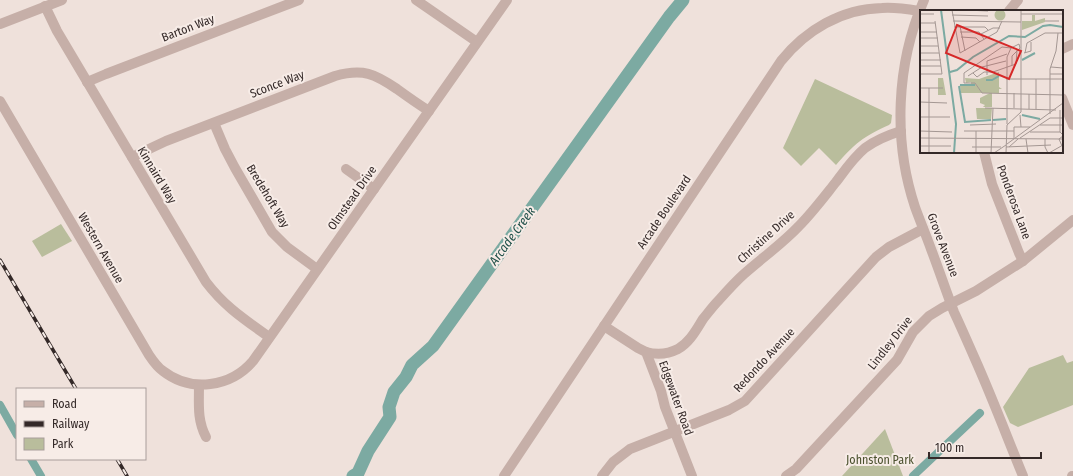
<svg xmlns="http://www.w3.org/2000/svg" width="1073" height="476" font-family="'Fira Sans Condensed',sans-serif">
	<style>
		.green { fill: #b9bd9c }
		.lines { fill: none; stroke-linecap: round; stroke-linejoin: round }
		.canal { stroke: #7caaa2; stroke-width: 8 }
		.river { stroke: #7caaa2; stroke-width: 13 }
		.minor { stroke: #c6afa8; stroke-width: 10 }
		.rail-casing { stroke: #342928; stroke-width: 3.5 }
		.rail { stroke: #f7ece7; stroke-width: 2; stroke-dasharray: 6; stroke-linecap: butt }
		.labels { text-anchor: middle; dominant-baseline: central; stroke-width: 4; stroke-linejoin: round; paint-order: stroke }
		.street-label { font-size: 12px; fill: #342928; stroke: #f7ece7 }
		.park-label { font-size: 12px; fill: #4a502d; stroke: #f7ece7 }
		.water-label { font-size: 13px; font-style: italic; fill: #21514a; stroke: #f7ece7 }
		.inset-river { fill: none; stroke: #7caaa2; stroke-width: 2 }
		.inset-road { fill: none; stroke: #a49793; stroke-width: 1 }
		.view { fill: #d62828; fill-opacity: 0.15; stroke: #d62828; stroke-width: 2 }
		.inset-edge { fill: none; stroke: #342928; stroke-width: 2 }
	</style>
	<rect width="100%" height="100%" fill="#efe1db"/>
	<g class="green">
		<path d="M815,79L892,115L891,123L889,125C864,136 854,144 836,165L819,148L801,166L783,148Z"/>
		<path d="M61,224L72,241L42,257L32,241Z"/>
		<path d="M1063,355L1067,363L1073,361V405L1018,427L1010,423L1003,407L1029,368Z"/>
		<path d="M885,429L903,476H842Z"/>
	</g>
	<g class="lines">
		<g class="canal">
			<path d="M0,405L17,435"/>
			<path d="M31,459L41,476"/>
			<path d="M913,476L980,413"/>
		</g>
		<path class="river" d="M353,476L358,473L368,451L390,417L389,407L394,392L406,377L412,365L433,346L669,17L683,0"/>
		<g class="minor">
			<path d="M416,0L477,42"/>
			<path d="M924,0C896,64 893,141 915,207C920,221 926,235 931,249C939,270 946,291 954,312C961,327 968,343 975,359C992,397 1007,437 1023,476"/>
			<path d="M45,6L57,31L206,282C225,307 244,319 269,337"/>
			<path d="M1009,11L1018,0"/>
			<path d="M0,24L62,0"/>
			<path d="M1062,49L1073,44"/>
			<path d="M87,82L106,74L299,0"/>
			<path d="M1062,98L1073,125"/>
			<path d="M0,101L149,355C153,361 157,367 163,371C191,393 231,387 253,361L507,0"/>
			<path d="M214,123L225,149L235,168L272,232L287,247L317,269"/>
			<path d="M984,152L992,184L1019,253L1023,261"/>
			<path d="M132,157L166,141L335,76C363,68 375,74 397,89C408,97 418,104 429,111"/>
			<path d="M346,169L374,189"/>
			<path d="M604,326L638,348L646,352L661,391L665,407L692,476"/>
			<path d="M646,352C657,355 668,354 678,349C690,342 696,330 703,319C708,313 713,306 719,300C727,291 735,282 744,274C762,258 782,244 799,226C812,213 824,197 836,182C845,170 853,158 865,148C876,140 888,135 901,131"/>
			<path d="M199,385C199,404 197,420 206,437"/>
			<path d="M504,476L781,61C806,30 841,9 882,8C894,7 907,9 919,11"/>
			<path d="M602,476L613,462L630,449L729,410L745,401L876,257L889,247L923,229"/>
			<path d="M786,476L796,469L897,360L913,332L929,316L942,308L976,291L1023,261L1073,220"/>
			<path d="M1072,476H1073"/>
		</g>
		<defs>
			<g id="rail">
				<path d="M0,260L76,389"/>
				<path d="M117,459L127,476"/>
			</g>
		</defs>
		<use href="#rail" class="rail-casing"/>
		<use href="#rail" class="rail"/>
	</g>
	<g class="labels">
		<g class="street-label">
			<text transform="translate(188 28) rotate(-21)">Barton Way</text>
			<text transform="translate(277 84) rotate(-21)">Sconce Way</text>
			<text transform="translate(157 175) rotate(59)">Kinnaird Way</text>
			<text transform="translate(268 196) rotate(59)">Bredehoft Way</text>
			<text transform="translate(352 198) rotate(-55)">Olmstead Drive</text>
			<text transform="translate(1014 202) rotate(70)">Ponderosa Lane</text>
			<text transform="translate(664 212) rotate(-56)">Arcade Boulevard</text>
			<text transform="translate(766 237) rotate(-42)">Christine Drive</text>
			<text transform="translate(943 245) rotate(69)">Grove Avenue</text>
			<text transform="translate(101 248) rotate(60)">Western Avenue</text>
			<text transform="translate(890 343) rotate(-52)">Lindley Drive</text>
			<text transform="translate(764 360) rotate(-47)">Redondo Avenue</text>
			<text transform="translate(676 398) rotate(70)">Edgewater Road</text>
		</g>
		<g class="park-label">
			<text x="880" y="460">Johnston Park</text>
		</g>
		<g class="water-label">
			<text transform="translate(512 236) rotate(-54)">Arcade Creek</text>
		</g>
	</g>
	<g transform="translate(920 10)">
		<rect width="143" height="143" fill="#efe1db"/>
		<path d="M74.5 5a5.5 5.5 0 1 1 11 0a5.5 5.5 0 1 1-11 0ZM112,5H115V11L125,8V12L102,20V11H112ZM79,62V77L82,79H79V83H72V97H63L65,95L60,93V88L70,83H41L40,76H51V72L46,73L45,68L59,69ZM18,68H23L26,85H18ZM56,98H72L71,109H57Z" fill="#b9bd9c"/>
		<path class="inset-river" d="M21,0L36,114L34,143M102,50L115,43M30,62L37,60L53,47L89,26L105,27L123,16L130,15L143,17M66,70H72L79,66M40,75H55M39,76L45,112L71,110M102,105L120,109M73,110L86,109"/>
		<path class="inset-road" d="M32,0L40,43M46,0L68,1M0,4H14M101,4H143M32,5L68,6M33,11L101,12M125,11H139M0,13H15M40,16L45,41M34,17H65L68,20M0,22H17M40,22H59L64,29M61,24L73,18H80M41,27L56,28L60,32M0,28H18M0,36H18M91,38L82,37L44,63V73H55L62,83L143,85M0,43H19M40,43L77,22L82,11M104,43L111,41V32M105,43L107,33L125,23H143M0,50H21M67,51L87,44M0,56H21M131,57L143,58M53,63L57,67L64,62H73L96,54L97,40M0,64H22L15,11M130,64H143M67,65V51M48,66L62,57L86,51M86,69H101M101,69H143M0,78H23M94,83V98M0,92L27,93M65,98L136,100M109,99V84M116,99V69M130,104V59L136,41L138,23M100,105L101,117M0,107H30M87,114V47L91,38L99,34L100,38L92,46V55M50,115L76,114M120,115H143M0,121L32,122M44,121H94M110,122H140L143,125M140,122V100M0,128L143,129M100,128L130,108H143M94,129V117H110M106,129L108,143M125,129V137L128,143M87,134L143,93M0,136H31M142,136L139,129L143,126M52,137H81M86,137L131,135M89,137L98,129M9,143V78M56,143V121M71,143L73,98M74,143L86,135M86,143L87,115L101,102V0M129,143L143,135"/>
		<path class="view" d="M37,15L101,41L89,69L26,43Z"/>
		<rect width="143" height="143" class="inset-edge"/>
	</g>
	<rect x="16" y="388" width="130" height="72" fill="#f7ece7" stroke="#a99e9b"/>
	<rect x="24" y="401" width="20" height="6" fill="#c6afa8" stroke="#a99e9b"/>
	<text x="52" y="408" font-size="12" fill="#342928">Road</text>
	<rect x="24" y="421" width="20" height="6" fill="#342928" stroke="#a99e9b"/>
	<text x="52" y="428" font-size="12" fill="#342928">Railway</text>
	<rect x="24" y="438" width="20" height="12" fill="#b9bd9c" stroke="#a99e9b"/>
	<text x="52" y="448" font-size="12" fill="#342928">Park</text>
	<path d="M929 452v6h112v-6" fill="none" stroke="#342928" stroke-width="2"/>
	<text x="935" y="452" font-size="12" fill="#342928" stroke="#f7ece7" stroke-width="3" paint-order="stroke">100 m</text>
</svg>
